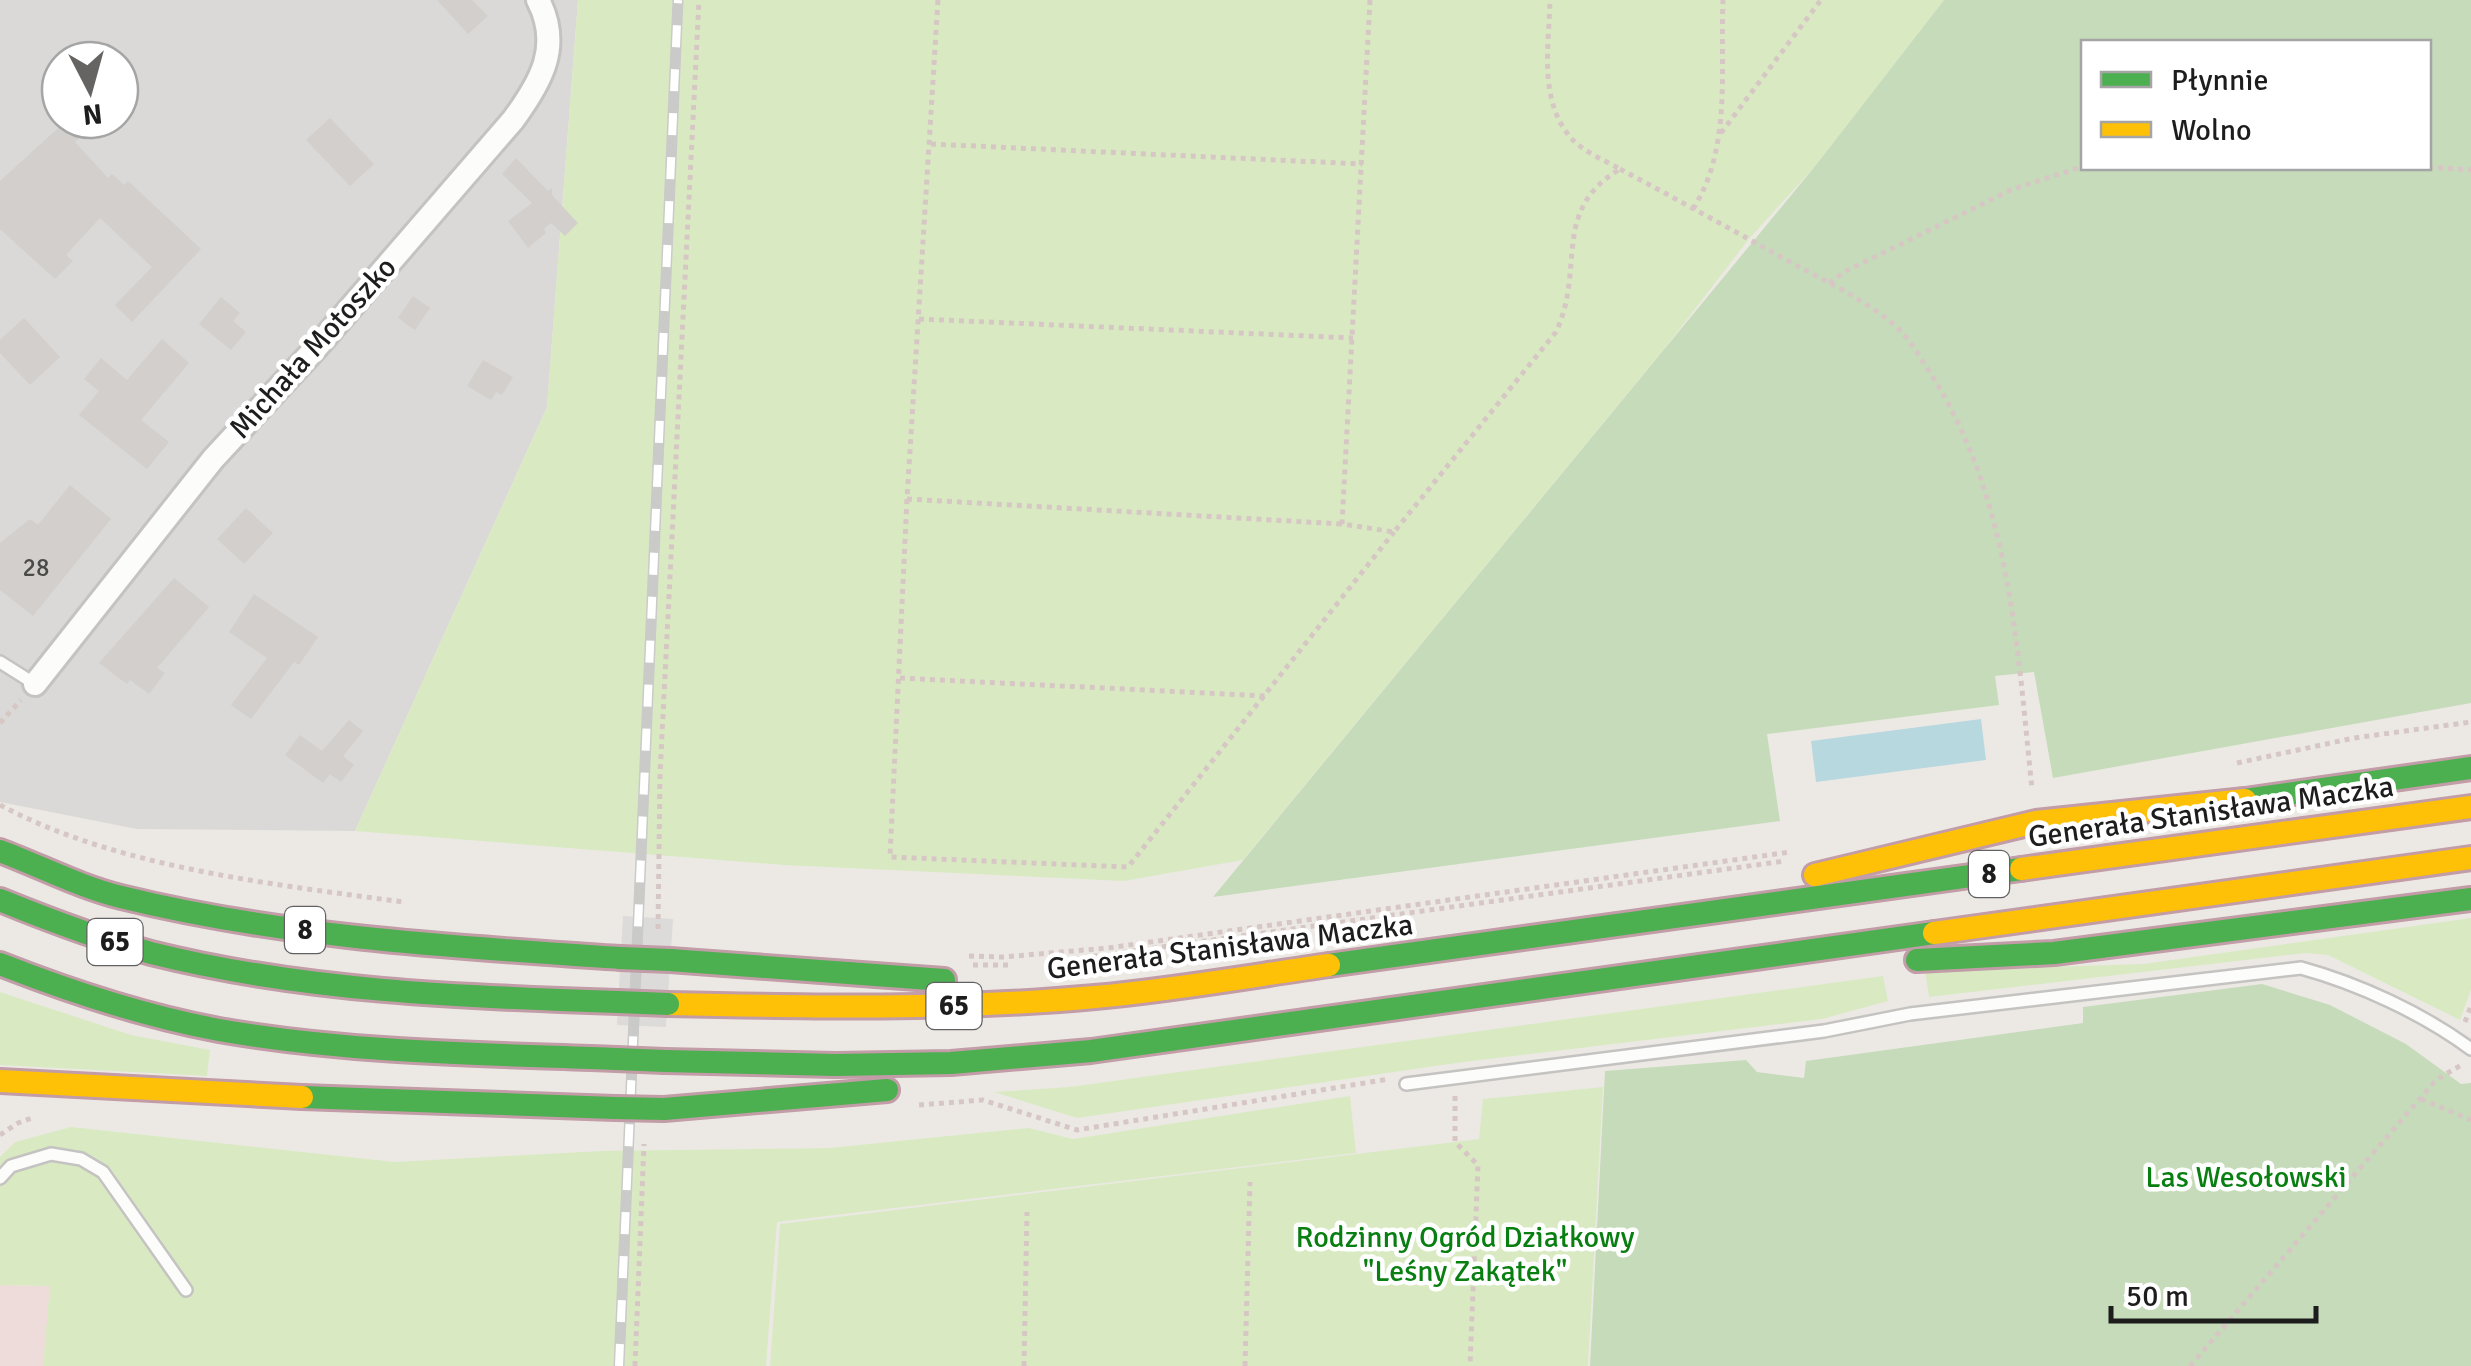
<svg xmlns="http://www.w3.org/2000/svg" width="2471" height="1366" font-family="Signika,sans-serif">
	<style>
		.residential { fill: #dbd9d7; fill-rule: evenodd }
		.commercial { fill: #eedcda }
		.grass { fill: #d9eac3 }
		.forest { fill: #c6dbba; fill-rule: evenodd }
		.water { fill: #b8d8e0 }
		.pier { fill: #dcdbd9 }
		.building { fill: #d2cfcc }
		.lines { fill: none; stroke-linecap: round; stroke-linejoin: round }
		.lane-casing { stroke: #c4c3c1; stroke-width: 16 }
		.street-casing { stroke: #c4c3c1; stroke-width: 28 }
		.fast-casing { stroke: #c29ca7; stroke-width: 28 }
		.slow-casing { stroke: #c29ca7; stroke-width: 28 }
		.path { stroke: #d6c7c4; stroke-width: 5; stroke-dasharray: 5 5; stroke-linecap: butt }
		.lane { stroke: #fcfcfb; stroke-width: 11 }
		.street { stroke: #fcfcfb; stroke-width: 22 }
		.fast { stroke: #4caf50; stroke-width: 22 }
		.slow { stroke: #ffc107; stroke-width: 22 }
		.rail-casing { stroke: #cacac9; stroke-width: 11 }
		.rail { stroke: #fff; stroke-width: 8; stroke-dasharray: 22; stroke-linecap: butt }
		.fast-bridge-casing { stroke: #c29ca7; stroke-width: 28; stroke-linecap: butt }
		.fast-bridge { stroke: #4caf50; stroke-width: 22 }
		.labels { text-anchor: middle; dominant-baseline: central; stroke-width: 9; stroke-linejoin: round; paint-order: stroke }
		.number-label { font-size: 25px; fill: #4a4a49 }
		.shield { fill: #fff; stroke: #616161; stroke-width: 2.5 }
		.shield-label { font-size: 28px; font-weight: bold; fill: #1d1d1d }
		.street-label { font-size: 30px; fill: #1d1d1d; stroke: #fff }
		.park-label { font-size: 30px; fill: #097e11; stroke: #fff }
	</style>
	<rect width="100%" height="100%" fill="#ece9e5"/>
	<path class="residential" d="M0,0H578L547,407L355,831L137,829L0,802ZM60,60H120V120H60Z"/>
	<path class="commercial" d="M0,1285L51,1286L43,1366H0Z"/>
	<g class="grass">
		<path d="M578,0H1944L1816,165L1749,239L1665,348L1243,860L1124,881L784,865L355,831L547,407Z"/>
		<path d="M2471,918V990L2460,1020L2328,955L2306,953L1929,997L1925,971L2143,964Z"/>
		<path d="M1883,976L1888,1001L1822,1019L1456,1063L1077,1118L994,1092L1069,1087Z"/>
		<path d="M0,992L131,1035L210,1050L207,1076L0,1065Z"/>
		<path d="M1603,1087L1588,1366H770L780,1224L1479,1139L1483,1099Z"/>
		<path d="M1350,1096L1356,1153L777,1222L766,1366H43L50,1286L0,1285V1157L15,1142L71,1127L395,1162L601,1151L829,1148L1029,1128L1073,1139Z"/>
	</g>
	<g class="forest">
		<path d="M1944,0H2471V703L2053,778L2034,672L1995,676L1999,705L1767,734L1780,821L1213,897L1816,165ZM2084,42H2428V168H2084Z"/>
		<path d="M2262,984L2330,1005L2406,1044L2461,1084L2471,1083V1366H1590L1605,1071L1746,1060L1757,1072L1804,1078L1806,1061L2083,1023V1007Z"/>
	</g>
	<path class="water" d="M1981,719L1986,760L1816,782L1811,741Z"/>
	<path class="pier" d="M623,916L673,919L666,1027L617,1025Z"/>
	<g class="building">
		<path d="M437,0H472L488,16L468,34Z"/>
		<path d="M330,118L374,164L350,186L306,140Z"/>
		<path d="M67,120H101L75,142L108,178L112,174L124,185L128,181L201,249L132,322L115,305L152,267L100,218L66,255L73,261L55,279L0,229V181Z"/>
		<path d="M516,158L548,191L552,188V195L578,223L565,236L551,223L544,229L546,233L528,248L508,221L532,203L502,174Z"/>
		<path d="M413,296L430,308L415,330L398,318Z"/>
		<path d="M221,297L240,313L233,321L246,332L231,350L199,324Z"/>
		<path d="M24,318L60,357L30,385L0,353V340Z"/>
		<path d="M162,339L189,363L141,420L169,442L147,469L79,415L99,391L84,379L101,358L127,380Z"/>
		<path d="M483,360L513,377L502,395L496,392L491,400L467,386Z"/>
		<path d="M70,485L111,519L33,616L0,590V543L30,519L38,525Z"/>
		<path d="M246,508L273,533L244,564L217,539Z"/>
		<path d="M174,578L209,607L157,668L165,673L149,694L130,680L127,684L99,663Z"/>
		<path d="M254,594L318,637L299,665L294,662L251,719L231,705L267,658L229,632Z"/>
		<path d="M349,720L363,731L343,756L354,765L341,782L330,774L323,783L285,755L300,735L322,751Z"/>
	</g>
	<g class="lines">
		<defs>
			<g id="lane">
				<path d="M0,662L35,684"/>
				<path d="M1406,1084L1824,1031L1910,1014L2301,968C2359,984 2422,1013 2471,1049"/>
				<path d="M0,1178L11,1166L51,1154L81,1159L103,1172L186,1290"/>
			</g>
			<path id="street" d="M35,684L213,459L315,349L513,120C541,82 562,46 538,0"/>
			<g id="fast">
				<path d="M2245,800L2471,768"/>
				<path d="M0,851C40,866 80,887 121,897C283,937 454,947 620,958"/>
				<path d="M0,900C49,920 99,939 151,953C303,991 461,997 618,1002"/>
				<path d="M670,960L944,980"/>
				<path d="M1917,960L2054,953L2471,899"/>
				<path d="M0,964C71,992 144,1016 219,1030C350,1053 484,1054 616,1059"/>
				<path d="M1329,965L2021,869"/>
				<path d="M665,1061L835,1065L951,1063L1091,1051L1934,933"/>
				<path d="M302,1097L615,1108"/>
				<path d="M664,1109L887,1090"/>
			</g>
			<g id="slow">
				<path d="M2021,869L2471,807"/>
				<path d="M1815,875L2036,822L2245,800"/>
				<path d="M1934,933L2471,858"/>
				<path d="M668,1004C810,1007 953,1010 1095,997C1173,990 1252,976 1329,965"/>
				<path d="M0,1081L302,1097"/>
			</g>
		</defs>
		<use href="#lane" class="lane-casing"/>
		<use href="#street" class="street-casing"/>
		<use href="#fast" class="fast-casing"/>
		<use href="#slow" class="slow-casing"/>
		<g class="path">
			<path d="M938,0L907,499L890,857L1128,867L1394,532"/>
			<path d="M1370,0L1342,524L1394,532L1556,332C1586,268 1550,211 1620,169C1604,160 1584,152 1572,139C1538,102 1549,45 1550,0"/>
			<path d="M1721,133L1821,0"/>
			<path d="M931,144L1362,164"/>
			<path d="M2428,167L2471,170"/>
			<path d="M1620,169C1678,200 1736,232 1794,264C1827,282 1863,299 1892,323C1908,336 1918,354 1929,371C2010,496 2017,645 2032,789"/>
			<path d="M1693,209C1732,148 1720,70 1723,0"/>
			<path d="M1829,283L1846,271L2013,189L2084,166"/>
			<path d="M919,319L1353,338"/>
			<path d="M907,499L1342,524"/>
			<path d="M900,678L1265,696"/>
			<path d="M0,723L21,700"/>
			<path d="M2237,763L2354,738L2471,722"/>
			<path d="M0,805C118,868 272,884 403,902"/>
			<path d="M658,929L660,775L699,0"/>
			<path d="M969,956L1003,957L1108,948L1790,852"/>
			<path d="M1053,962L1785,861"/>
			<path d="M973,965H1012"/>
			<path d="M2465,1022L2471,1006"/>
			<path d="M1455,1096V1142L1478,1165L1470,1366"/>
			<path d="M2421,1099L2471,1120"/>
			<path d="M919,1105L983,1100L1077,1130L1389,1079"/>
			<path d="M0,1135L18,1123L32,1118"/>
			<path d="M635,1366L644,1144"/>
			<path d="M1024,1366L1027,1212"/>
			<path d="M1245,1366L1250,1182"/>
			<path d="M2190,1366L2436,1080L2463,1064"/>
		</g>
		<use href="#lane" class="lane"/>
		<use href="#street" class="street"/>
		<use href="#fast" class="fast"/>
		<use href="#slow" class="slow"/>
		<defs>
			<path id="rail" d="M619,1366L678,0"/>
		</defs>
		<use href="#rail" class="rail-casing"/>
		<use href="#rail" class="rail"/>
		<defs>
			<g id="fast-bridge">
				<path d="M620,958L670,960"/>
				<path d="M618,1002L668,1004"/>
				<path d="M616,1059L665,1061"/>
				<path d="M615,1108L664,1109"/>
			</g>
		</defs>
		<use href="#fast-bridge" class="fast-bridge-casing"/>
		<use href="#fast-bridge" class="fast-bridge"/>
	</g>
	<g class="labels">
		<g class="number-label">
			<text x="36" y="567">28</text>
		</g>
		<g class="shield">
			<rect x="1969" y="851" width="40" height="46" rx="8"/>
			<rect x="285" y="907" width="40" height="46" rx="8"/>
			<rect x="87.5" y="919" width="55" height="46" rx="8"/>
			<rect x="926.5" y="983" width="55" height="46" rx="8"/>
		</g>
		<g class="shield-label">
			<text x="1989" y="874">8</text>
			<text x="305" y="930">8</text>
			<text x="115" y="942">65</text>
			<text x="954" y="1006">65</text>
		</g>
		<g class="street-label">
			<text transform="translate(313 348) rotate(-48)">Michała Motoszko</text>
			<text transform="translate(2211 812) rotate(-8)">Generała Stanisława Maczka</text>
			<text transform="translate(1230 947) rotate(-7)">Generała Stanisława Maczka</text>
		</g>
		<g class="park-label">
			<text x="2246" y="1177">Las Wesołowski</text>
			<text x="1465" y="1237">Rodzinny Ogród Działkowy<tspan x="1465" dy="34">"Leśny Zakątek"</tspan></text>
		</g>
	</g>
	<rect x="2081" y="40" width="350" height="130" fill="#ffffff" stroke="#a5a5a5" stroke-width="2.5"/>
	<rect x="2101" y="72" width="50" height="15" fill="#4caf50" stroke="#a5a5a5" stroke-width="2.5"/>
	<text x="2171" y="90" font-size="30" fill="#1d1d1d">Płynnie</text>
	<rect x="2101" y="122" width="50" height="15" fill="#ffc107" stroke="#a5a5a5" stroke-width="2.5"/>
	<text x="2171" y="140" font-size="30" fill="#1d1d1d">Wolno</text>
	<g transform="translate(90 90) rotate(174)"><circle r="48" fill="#ffffff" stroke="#a5a5a5" stroke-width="2.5"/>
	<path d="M0-8L18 38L0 25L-18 38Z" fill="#656463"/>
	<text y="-15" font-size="28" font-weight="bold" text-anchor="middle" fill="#1d1d1d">N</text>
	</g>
	<path d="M2111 1306v15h205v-15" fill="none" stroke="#1d1d1d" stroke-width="5"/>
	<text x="2126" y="1306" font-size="30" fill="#1d1d1d" stroke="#ffffff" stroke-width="8" paint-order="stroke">50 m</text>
</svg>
